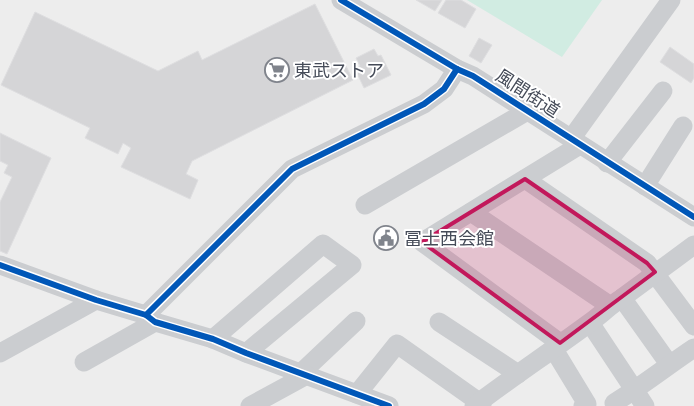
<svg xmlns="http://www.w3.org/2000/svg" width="694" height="406" font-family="Inter,'Noto Sans JP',sans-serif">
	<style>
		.green { fill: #d1ece2 }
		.building { fill: #d5d5d7; stroke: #dedee0 }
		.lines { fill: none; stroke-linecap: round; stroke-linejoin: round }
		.minor { stroke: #cbcdd0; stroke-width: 19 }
		.cycleway-casing { stroke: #fff; stroke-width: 9 }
		.cycleway { stroke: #0057b8; stroke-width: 6 }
		.marked { fill: #c2185b; fill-opacity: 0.2; stroke: #c2185b; stroke-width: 4; stroke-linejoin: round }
		.labels { text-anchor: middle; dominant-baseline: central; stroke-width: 4; stroke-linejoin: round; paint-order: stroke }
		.poi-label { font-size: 18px; fill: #454b58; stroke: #fff; text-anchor: start }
		.street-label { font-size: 18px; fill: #454b58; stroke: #fff }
	</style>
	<rect width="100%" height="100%" fill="#ededed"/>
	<path class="green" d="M467,0H602L562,57Z"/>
	<g class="building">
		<path d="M416,0H442L435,11Z"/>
		<path d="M446,0H461L476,9L465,28L438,13Z"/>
		<path d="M315,4L353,80L192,161L186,174L198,180L190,199L121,167L131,148L123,143L118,154L85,138L90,128L1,85L35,12L158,71L198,51L202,60Z"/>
		<path d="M479,38L492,45L481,63L469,56Z"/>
		<path d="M670,47L694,64V78L691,83L660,62Z"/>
		<path d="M374,49L378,56L381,55L391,75L364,88L355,69L360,66L356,58Z"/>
		<path d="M0,133L51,158L7,254L0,251V202L12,177L4,173L8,165L0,161Z"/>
	</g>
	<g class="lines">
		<g class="minor">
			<path d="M341,0L457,69L473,76L694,217"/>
			<path d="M571,139L671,0"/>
			<path d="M607,163L663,91"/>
			<path d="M525,179L647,263L694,326"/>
			<path d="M645,186L683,126"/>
			<path d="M365,205L529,110"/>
			<path d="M471,212L609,305"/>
			<path d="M0,265L96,300L146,315L155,322L213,339L246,353L389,406"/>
			<path d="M622,298L669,364"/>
			<path d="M146,315L292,169L424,104L444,89L457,69"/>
			<path d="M439,322L518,374"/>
			<path d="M590,323L645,406"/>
			<path d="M213,339L323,244L352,265L246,353"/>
			<path d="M560,343L422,242L580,145"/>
			<path d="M553,348L587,404L583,406"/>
			<path d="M0,353L96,300"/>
			<path d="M84,362L155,322"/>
			<path d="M301,373L356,321"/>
			<path d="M357,394L397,344L479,402L482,406"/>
			<path d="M614,403C642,386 667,366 694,348"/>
			<path d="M250,406L307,375"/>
			<path d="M474,406C511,378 550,352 588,324C600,316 609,306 622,298L694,245"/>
		</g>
		<defs>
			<g id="cycleway">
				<path d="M341,0L457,69L473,76L694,217"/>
				<path d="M0,265L96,300L146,315L155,322L213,339L246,353L389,406"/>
				<path d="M146,315L292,169L424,104L444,89L457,69"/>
			</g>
		</defs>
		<use href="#cycleway" class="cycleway-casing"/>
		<use href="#cycleway" class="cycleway"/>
	</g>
	<path class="marked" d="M525,179L647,263L655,272L560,343L422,242Z"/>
	<defs>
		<symbol id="supermarket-ring" viewBox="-11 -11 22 22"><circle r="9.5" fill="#fff" stroke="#80848c" stroke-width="1.5"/><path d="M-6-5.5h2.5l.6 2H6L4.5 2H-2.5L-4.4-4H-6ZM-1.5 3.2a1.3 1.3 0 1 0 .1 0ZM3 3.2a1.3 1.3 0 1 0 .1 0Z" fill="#80848c"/></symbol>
		<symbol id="civic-ring" viewBox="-11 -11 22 22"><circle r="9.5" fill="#fff" stroke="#80848c" stroke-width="1.5"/><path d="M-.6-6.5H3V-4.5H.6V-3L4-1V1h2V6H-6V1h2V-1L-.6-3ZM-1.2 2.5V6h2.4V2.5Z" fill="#80848c"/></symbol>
	</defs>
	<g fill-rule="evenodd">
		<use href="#supermarket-ring" x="263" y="56" width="28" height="28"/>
		<use href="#civic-ring" x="372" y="224" width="28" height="28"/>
	</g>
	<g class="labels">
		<g class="poi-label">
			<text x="294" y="70">東武ストア</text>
			<text x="404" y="238">冨士西会館</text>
		</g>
		<g class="street-label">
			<text transform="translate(528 93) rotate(33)">風間街道</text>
		</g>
	</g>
</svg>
